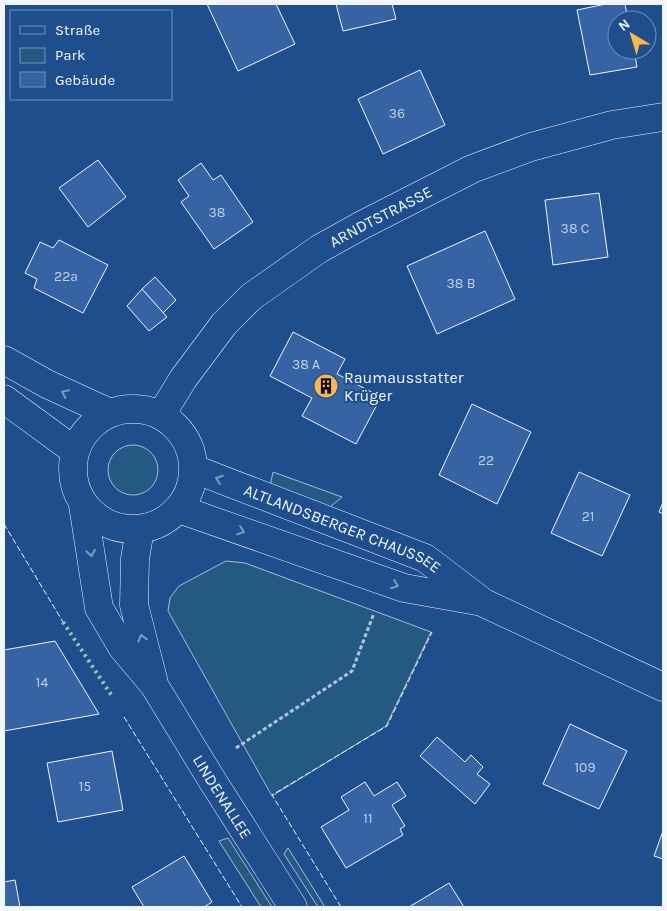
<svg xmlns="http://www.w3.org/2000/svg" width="667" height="911" font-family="Karla,sans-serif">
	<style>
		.green { fill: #245a82; stroke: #a8bbd7 }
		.building { fill: #3563a3; stroke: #f2f6ff }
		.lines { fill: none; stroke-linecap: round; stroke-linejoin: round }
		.minor-casing { stroke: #f2f6ff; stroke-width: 29 }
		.major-casing { stroke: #f2f6ff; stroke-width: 29 }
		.path { stroke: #b3c4dc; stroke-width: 3; stroke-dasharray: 4 2.5; stroke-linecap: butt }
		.minor { stroke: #1f4e8c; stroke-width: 28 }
		.major { stroke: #1f4e8c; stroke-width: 28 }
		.hedge { stroke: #97c8a6; stroke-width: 4; stroke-dasharray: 2.5 4; stroke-linecap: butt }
		.fence { stroke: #f2f6ff; stroke-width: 1; stroke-dasharray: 6 2.5; stroke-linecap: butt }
		.oneway { stroke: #7e9ac0 }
		.labels { text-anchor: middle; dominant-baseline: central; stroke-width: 4; stroke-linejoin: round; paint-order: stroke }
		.number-label { font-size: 14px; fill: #c3d1e8 }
		.street-label { font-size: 16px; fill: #f2f6ff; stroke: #1f4e8c }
		.poi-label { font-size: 16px; fill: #f2f6ff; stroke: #1f4e8c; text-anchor: start }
	</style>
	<rect width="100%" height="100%" fill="#1f4e8c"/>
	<g class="green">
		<circle cx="133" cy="470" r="25"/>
		<path d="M273,472L342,497L330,507L270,486Z"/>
		<path d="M226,561L245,563L431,632L386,726L272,796L168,611L170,598L179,586Z"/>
		<path d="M228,838L272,907H261L219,841Z"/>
		<path d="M288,848L325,907H318L284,854Z"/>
	</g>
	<g class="building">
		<path d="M207,4H276L295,44L238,71Z"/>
		<path d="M336,4H392L396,19L343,31Z"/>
		<path d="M606,4H625L628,20H617V50H634L637,67L590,75L577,10Z"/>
		<path d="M420,70L445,125L383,154L358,99Z"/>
		<path d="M98,160L126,197L88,227L59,188Z"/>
		<path d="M201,163L213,180L221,175L253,222L214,249L181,202L189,196L178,180Z"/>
		<path d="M599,193L608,257L553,265L545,200Z"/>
		<path d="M485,231L515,299L437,334L407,266Z"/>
		<path d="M59,240L108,265L83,313L34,288L37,279L25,273L40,242L53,248Z"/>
		<path d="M155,277L176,300L163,313L142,289Z"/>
		<path d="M142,289L167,317L149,331L127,306Z"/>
		<path d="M293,332L345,359L337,374L381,397L356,444L302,416L312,398L270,376Z"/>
		<path d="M472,404L531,432L497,504L439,475Z"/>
		<path d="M579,472L630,495L602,556L551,533Z"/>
		<path d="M663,502V514L659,512Z"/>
		<path d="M55,641L99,714L4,731V650Z"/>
		<path d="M570,724L627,751L599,809L543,784Z"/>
		<path d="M437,737L465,762L471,755L483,767L477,774L490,784L475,804L420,756Z"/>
		<path d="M112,751L123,810L58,822L47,763Z"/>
		<path d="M365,782L374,796L397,782L406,796L392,805L405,826L400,829L403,835L346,868L321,827L349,810L341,797Z"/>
		<path d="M663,831V859L654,856Z"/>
		<path d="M184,856L212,902L204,907H144L132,887Z"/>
		<path d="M15,880L20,907H4V882Z"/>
		<path d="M449,883L464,907H409Z"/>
	</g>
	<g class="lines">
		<defs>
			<g id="minor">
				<path id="s1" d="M161,415L183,379L224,324L251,297L319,249L364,224L472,169L531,147L612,125L663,117"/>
				<path id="s2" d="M83,505L99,608L122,647L154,685L212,780L293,907"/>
				<path d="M140,529L135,559L134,605L153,679"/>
			</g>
			<g id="major">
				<path d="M4,360L47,384L110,413"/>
				<path d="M4,399L75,451"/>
				<circle cx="133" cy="469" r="60"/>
				<path id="s3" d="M194,469L425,558L484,603L663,687"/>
				<path d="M179,509L404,588L477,601"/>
			</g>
		</defs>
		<use href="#minor" class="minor-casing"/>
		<use href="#major" class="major-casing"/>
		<path class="path" d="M236,748L352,671L374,613"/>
		<use href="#minor" class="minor"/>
		<use href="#major" class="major"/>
		<path class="hedge" d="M63,622L112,696"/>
		<g class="fence">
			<path d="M4,524L63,622"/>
			<path d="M124,717L242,907"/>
			<path d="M341,907L272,795L387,726L432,632"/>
		</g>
	</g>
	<defs><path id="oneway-chevron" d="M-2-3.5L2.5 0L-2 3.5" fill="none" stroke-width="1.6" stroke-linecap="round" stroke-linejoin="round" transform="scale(1.25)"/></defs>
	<g class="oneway">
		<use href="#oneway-chevron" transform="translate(65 393) rotate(-154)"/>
		<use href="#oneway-chevron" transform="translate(219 479) rotate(-160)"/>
		<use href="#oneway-chevron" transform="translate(241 531) rotate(19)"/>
		<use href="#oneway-chevron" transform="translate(91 553) rotate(81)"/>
		<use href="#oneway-chevron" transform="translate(395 585) rotate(20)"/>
		<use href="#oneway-chevron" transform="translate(142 638) rotate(-104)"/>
	</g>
	<defs>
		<symbol id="building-disc" viewBox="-11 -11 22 22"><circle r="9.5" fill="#ffb74d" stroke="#1f4e8c"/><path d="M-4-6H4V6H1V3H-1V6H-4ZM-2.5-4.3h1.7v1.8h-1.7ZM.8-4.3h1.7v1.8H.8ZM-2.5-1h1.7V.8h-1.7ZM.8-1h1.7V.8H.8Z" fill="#111"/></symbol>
	</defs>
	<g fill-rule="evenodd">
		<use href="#building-disc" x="312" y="372" width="28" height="28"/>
	</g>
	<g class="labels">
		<g class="number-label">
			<text x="397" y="113">36</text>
			<text x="217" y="212">38</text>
			<text x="575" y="228">38 C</text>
			<text x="66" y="276">22a</text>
			<text x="461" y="283">38 B</text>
			<text x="306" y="364">38 A</text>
			<text x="486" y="460">22</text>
			<text x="588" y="516">21</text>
			<text x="42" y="682">14</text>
			<text x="585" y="767">109</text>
			<text x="85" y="786">15</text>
			<text x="368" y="818">11</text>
		</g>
		<g class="street-label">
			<text stroke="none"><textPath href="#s1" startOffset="302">ARNDTSTRASSE</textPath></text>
			<text stroke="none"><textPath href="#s3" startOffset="160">ALTLANDSBERGER CHAUSSEE</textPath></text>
			<text stroke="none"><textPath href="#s2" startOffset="330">LINDENALLEE</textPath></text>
		</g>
		<g class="poi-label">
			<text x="344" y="377">Raumausstatter<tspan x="344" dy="18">Krüger</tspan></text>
		</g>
	</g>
	<rect width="667" height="911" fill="none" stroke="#f2f6ff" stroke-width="10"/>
	<rect x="10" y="10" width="162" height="90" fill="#1f4e8c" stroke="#7391ba"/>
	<rect x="20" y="26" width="25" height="8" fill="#1f4e8c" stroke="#7391ba"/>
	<text x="55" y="35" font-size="15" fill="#f2f6ff">Straße</text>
	<rect x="20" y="48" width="25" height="15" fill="#245a82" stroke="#7391ba"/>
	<text x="55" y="60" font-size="15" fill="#f2f6ff">Park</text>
	<rect x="20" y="72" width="25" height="15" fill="#3563a3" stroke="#7391ba"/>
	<text x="55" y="85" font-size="15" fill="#f2f6ff">Gebäude</text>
	<g transform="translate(632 35) rotate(322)"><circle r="24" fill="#1f4e8c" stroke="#7391ba"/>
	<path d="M0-4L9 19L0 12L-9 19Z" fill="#ffb74d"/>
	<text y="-8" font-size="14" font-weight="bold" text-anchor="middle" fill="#f2f6ff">N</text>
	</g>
</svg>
